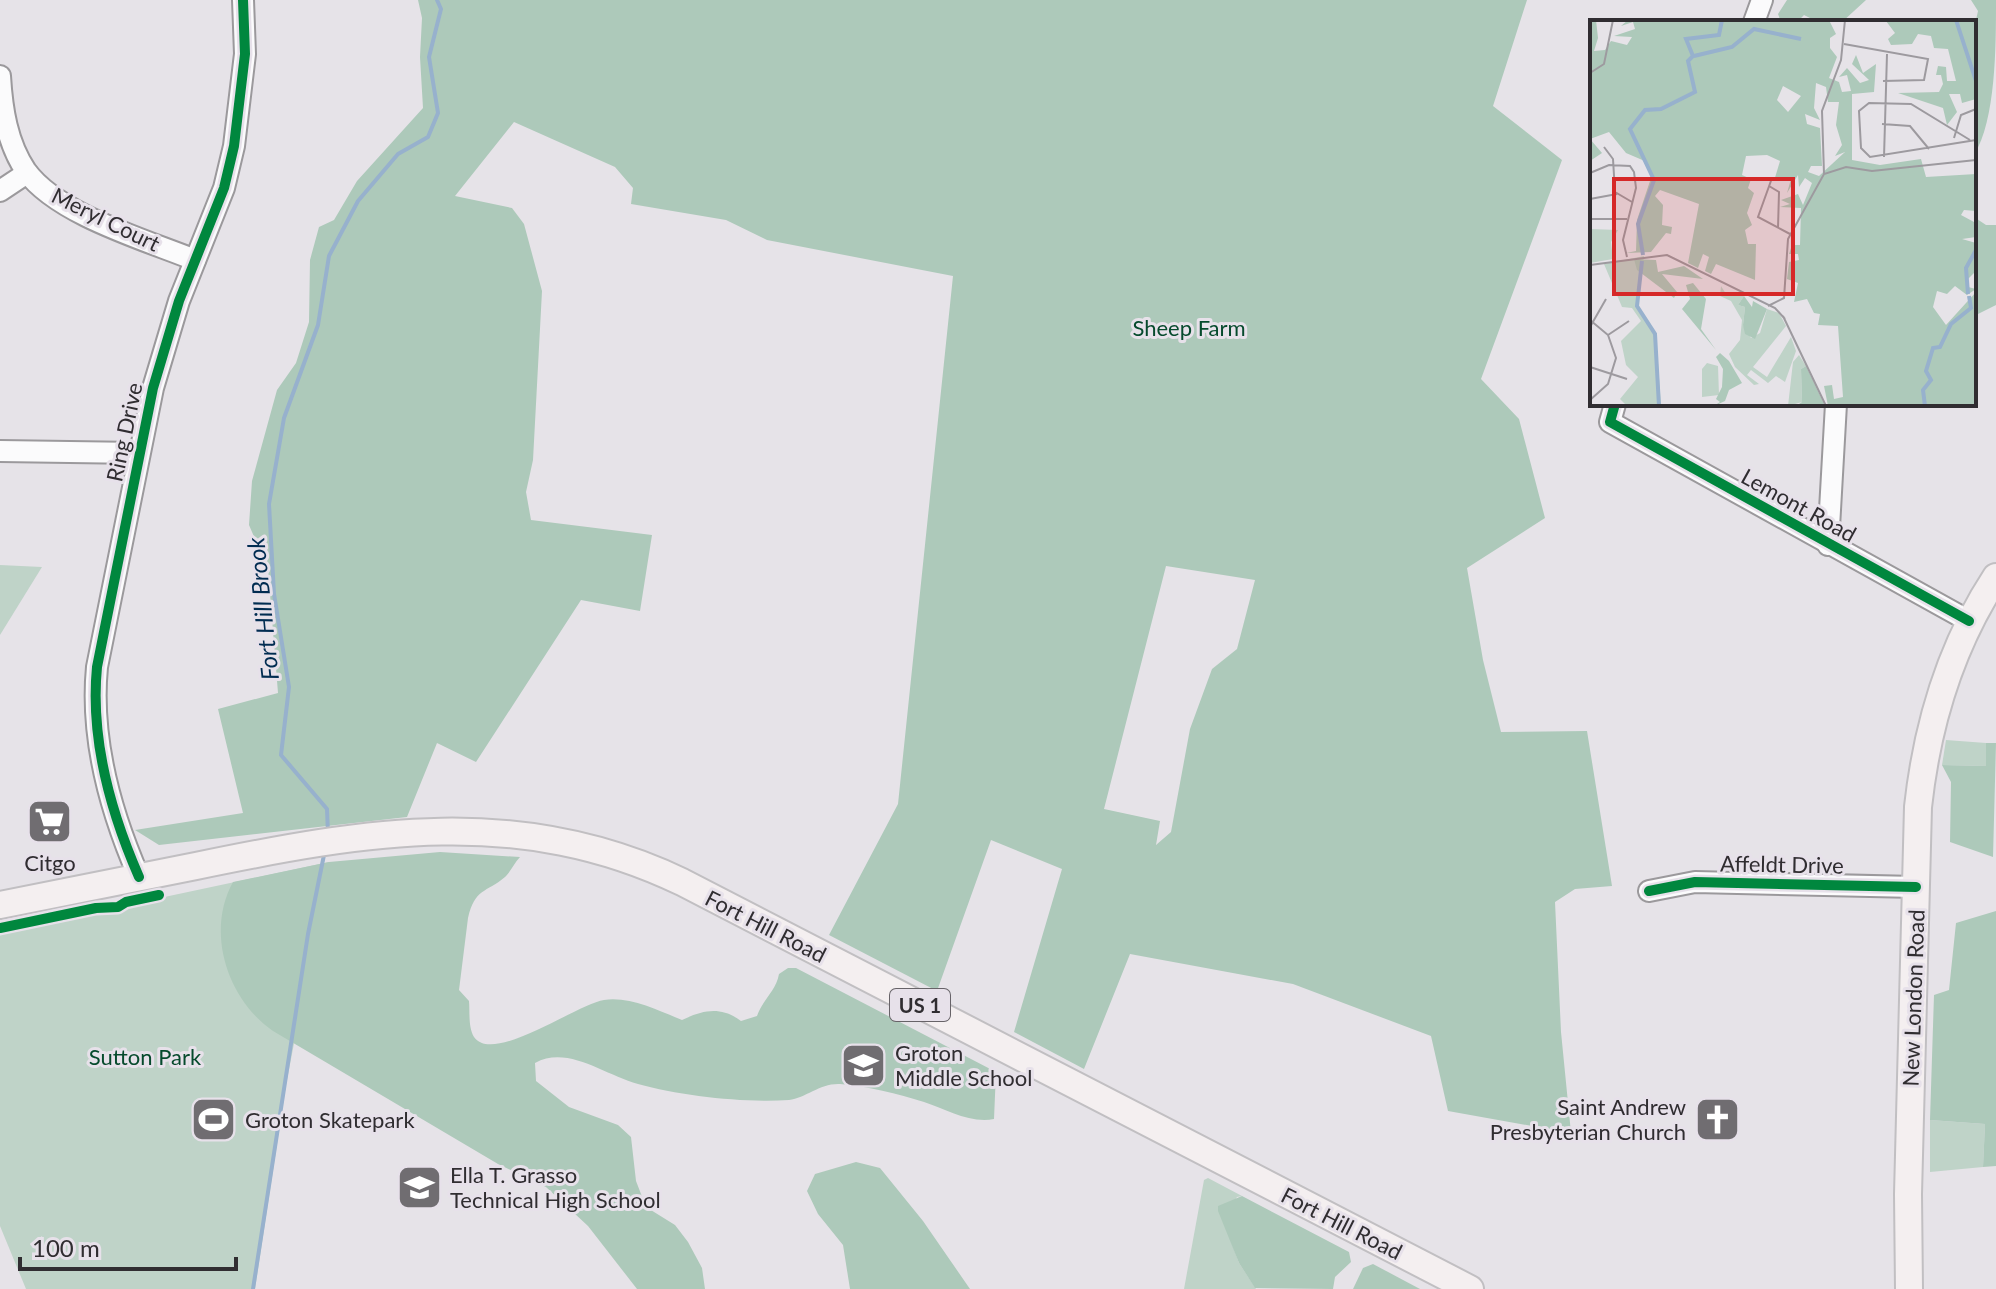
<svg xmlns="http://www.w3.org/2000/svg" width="1996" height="1289" font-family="Lato,sans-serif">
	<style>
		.green { fill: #bfd3c8 }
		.forest { fill: #adc9ba; fill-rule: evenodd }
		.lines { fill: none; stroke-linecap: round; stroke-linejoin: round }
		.stream { stroke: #97b1cd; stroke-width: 4 }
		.minor-casing { stroke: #9b999c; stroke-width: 24 }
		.major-casing { stroke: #c1bfc2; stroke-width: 30 }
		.minor { stroke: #fbfbfc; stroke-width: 20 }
		.major { stroke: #f4eff0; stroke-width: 26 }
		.cycleway-casing { stroke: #e7e1ea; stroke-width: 15 }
		.cycleway { stroke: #00873e; stroke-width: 10 }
		.labels { text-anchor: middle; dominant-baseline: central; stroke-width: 6; stroke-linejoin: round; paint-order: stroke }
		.shield { fill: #e7e1ea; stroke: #676368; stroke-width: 2 }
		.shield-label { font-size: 20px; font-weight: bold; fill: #302d31 }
		.street-label { font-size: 22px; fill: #302d31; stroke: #e7e1ea }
		.park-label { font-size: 22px; fill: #064a2d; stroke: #e7e1ea }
		.poi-label { font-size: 22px; fill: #302d31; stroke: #e7e1ea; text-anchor: start }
		.water-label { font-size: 24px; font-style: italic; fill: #012c51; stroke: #e7e1ea }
		.inset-river { fill: none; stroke: #97b1cd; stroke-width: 4 }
		.inset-road { fill: none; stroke: #9d9a9f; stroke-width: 2 }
		.view { fill: #d62828; fill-opacity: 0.15; stroke: #d62828; stroke-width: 4 }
		.inset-edge { fill: none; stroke: #302d31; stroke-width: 4 }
	</style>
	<rect width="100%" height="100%" fill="#e6e3e8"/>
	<g class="green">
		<path d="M0,565L42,567L0,635Z"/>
		<path d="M1946,740L1986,743V766L1942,765Z"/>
		<path d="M329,862L286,1085L255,1289H26L0,1226V932Z"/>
		<path d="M1930,1120L1985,1124L1983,1167L1930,1172Z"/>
		<path d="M1208,1178L1242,1196L1237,1197L1223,1220L1239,1263L1256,1289H1184L1204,1180Z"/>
	</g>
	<g class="forest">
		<path d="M418,0H1527L1493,106L1562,160L1481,379L1519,419L1545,518L1467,568L1483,660L1501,732L1587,731L1612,886L1575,889L1555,902L1561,1032L1571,1133L1448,1111L1431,1036L1293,984L1130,954L1084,1069L1014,1032L1062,869L991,840L937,991L829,935L898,804L953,276L767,240L726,220L631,204L633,188L615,167L514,122L455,196L512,208L524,224L542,291L533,460L526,492L531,520L652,535L640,611L581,600L476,762L437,743L407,817L159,845L135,830L243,813L218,709L278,693L268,569L249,525L252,481L277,390L296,363L309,322L310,260L319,227L334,220L357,181L423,108L420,57L422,18ZM1166,566L1255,580L1237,649L1212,669L1190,729L1171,832L1156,845L1160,821L1104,809Z"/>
		<path d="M1787,0H1866L1842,22H1818L1804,15L1797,22H1781L1778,14Z"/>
		<path d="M1971,0H1996C1996,46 1996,120 1974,155V29L1978,11Z"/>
		<path d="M1974,217L1986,225H1996V305L1974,316Z"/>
		<path d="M1986,743H1996L1993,857L1950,842L1951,782L1942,765L1986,766Z"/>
		<path d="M440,852L520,857C514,863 510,873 505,877C486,893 475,888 468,918L459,990L469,1001C470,1012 468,1027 474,1037C493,1065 577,1004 604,1000C630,996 659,1011 682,1020C703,1010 721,1006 741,1021L757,1016C763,999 776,991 779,974L788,968H796L996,1072L994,1119C971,1124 945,1109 924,1102C898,1094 867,1086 840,1084C820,1083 806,1098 789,1100C744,1103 681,1096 638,1084C604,1075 568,1045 535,1063L536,1081L569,1107L618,1125L631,1137L636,1181L646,1207L675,1225L688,1242L702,1268L705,1289H637L588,1226L546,1187L498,1164L273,1031C228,1000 205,933 233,882L329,862Z"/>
		<path d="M1996,911V1166L1983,1167L1985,1124L1930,1120L1934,995L1949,990L1956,923Z"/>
		<path d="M856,1162L880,1168L923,1221L970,1289H850L843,1245L818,1214L807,1191L815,1174Z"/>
		<path d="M1242,1196L1349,1252L1351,1262L1335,1277L1333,1289L1255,1288L1239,1263L1218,1211V1206Z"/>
		<path d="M1373,1264L1420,1289H1353L1363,1268Z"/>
	</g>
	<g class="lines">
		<g class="stream">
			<path d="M328,834L327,809L281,755L289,687L274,594L269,504L284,418L318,325L329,256L358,201L398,154L428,137L438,113L429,57L441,9L437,0"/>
			<path d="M253,1289L308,934L325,850"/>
		</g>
		<defs>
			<g id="minor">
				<path d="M1754,22L1762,0"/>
				<path d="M0,76C2,109 7,143 26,171C58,215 146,240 195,260"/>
				<path d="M0,191L27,173"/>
				<path d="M1615,404L1610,422L1969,621"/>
				<path d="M0,451L139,453"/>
				<path d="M1828,545L1836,404"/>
				<path d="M139,877C111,813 90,739 97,667L153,388L179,301L224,188L234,146L245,54L243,0"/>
				<path d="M1649,891L1695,882L1916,887"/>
			</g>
			<g id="major">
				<path d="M0,905C65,892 131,879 196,866C365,831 520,804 682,882L1470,1289"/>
				<path d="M1909,1289L1908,1194L1918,807C1927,725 1950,647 1996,577"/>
			</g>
		</defs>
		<use href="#minor" class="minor-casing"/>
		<use href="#major" class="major-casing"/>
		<use href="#minor" class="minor"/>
		<use href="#major" class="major"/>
		<defs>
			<g id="cycleway">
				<path d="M1615,404L1610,422L1969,621"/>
				<path d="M139,877C111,813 90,739 97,667L153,388L179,301L224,188L234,146L245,54L243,0"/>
				<path d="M1649,891L1695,882L1916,887"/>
				<path d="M0,928L96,908L118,907L126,902L159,895"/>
			</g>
		</defs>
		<use href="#cycleway" class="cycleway-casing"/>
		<use href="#cycleway" class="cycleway"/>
	</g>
	<defs>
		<symbol id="supermarket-square" viewBox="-11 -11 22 22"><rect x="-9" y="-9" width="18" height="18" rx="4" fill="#706d71" stroke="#e7e1ea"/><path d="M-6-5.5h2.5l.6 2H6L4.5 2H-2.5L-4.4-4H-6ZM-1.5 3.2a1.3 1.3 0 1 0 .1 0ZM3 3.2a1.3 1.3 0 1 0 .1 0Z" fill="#fff"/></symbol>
		<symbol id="school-square" viewBox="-11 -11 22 22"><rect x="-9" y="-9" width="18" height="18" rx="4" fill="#706d71" stroke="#e7e1ea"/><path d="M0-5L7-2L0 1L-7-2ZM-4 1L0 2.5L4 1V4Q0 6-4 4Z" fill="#fff"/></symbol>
		<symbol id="stadium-square" viewBox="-11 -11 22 22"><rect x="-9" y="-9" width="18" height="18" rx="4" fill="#706d71" stroke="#e7e1ea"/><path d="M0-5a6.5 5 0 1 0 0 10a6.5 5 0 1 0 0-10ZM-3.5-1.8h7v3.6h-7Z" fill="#fff"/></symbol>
		<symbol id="church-square" viewBox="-11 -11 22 22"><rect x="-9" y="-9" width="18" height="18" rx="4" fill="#706d71" stroke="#e7e1ea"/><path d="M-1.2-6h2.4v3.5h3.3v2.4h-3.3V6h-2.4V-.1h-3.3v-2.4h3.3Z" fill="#fff"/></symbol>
	</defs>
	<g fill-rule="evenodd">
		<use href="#supermarket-square" x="24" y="796" width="51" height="51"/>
		<use href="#school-square" x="838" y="1040" width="51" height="51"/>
		<use href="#stadium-square" x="188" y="1094" width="51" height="51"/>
		<use href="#church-square" x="1692" y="1094" width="51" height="51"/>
		<use href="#school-square" x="394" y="1162" width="51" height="51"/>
	</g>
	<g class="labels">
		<rect class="shield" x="890" y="989" width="60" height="32" rx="6"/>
		<g class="shield-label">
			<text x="920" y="1005">US 1</text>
		</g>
		<g class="street-label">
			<text transform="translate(106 219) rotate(26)">Meryl Court</text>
			<text transform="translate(124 432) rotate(-78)">Ring Drive</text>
			<text transform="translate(1799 505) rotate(29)">Lemont Road</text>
			<text transform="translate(1782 864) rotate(1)">Affeldt Drive</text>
			<text transform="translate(766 926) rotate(27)">Fort Hill Road</text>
			<text transform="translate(1913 998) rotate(-88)">New London Road</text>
			<text transform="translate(1342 1223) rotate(27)">Fort Hill Road</text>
		</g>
		<g class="park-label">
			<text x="1189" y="327">Sheep Farm</text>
			<text x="145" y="1056">Sutton Park</text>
		</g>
		<g class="poi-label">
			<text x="50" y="862" text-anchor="middle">Citgo</text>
			<text x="895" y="1052">Groton<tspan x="895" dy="25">Middle School</tspan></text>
			<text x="1686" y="1106" text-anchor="end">Saint Andrew<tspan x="1686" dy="25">Presbyterian Church</tspan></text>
			<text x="245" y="1119">Groton Skatepark</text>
			<text x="450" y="1174">Ella T. Grasso<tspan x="450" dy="25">Technical High School</tspan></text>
		</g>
		<g class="water-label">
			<text transform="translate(262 609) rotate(-96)">Fort Hill Brook</text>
		</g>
	</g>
	<g transform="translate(1590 20)">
		<rect width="386" height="386" fill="#e6e3e8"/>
		<path d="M0,209L28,210L21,222L23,239L0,243ZM54,236L47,286L66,315L71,386H37L30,379L48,357L36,345L31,321L51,301L42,288L32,287L14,244ZM131,266L136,274L154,276L148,285L155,287L153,305L161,318L170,313L177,289L189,293L196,306L163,347L177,357L201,317L206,331L195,362L186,356L178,363L161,350L157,355L169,364L164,365L145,347L139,334L150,320L152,300L141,281L130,276ZM209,335L216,346L211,349L212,382L198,386L203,342ZM117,343L128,346L129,375L112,377V349Z" fill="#bfd3c8"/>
		<path d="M0,0H6L8,18L4,31L15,30L21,21L37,25L42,17L24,16L45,9L43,2L31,6L38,0H239L246,14L240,18V28L247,37L239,58L249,62L252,72L261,71L257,55L249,57L257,48L270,63L279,60L262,44L266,35L273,53L286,44L284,72L262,74V140L290,145L331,139L336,157L386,154V191L374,190L371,195L384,202L386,217L372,219L386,223L385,252L377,260L378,267L386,269L377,275L365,266L357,274L347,271L343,287L356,305L386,272V386H238L234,366L242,365L244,379L253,377L248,306L228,305L230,294L224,293L217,279L204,282L208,263L197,259L199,242L209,240L208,234H199L202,225H210L211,188L190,187L200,184L191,180L208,174L213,185L222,163L215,158L209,167L208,155L197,173L201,159L184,161L190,141L177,135L156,136L152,155L161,159L158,168L164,173L157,193L162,205L155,210L158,224H166L165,260L126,244L121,254L115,251L119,237L113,234L108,248L98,243L109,184L70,170L65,176L73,185L72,205L82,207L81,214L76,213L61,232L36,233L46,231L47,200L61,158L57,142L36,133L19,112L0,119L12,133L0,141ZM226,63L236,67L238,82H249L246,105L252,125L245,136L255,132L229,156L218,152L221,146H232L230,108L217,104L215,94L230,100L224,88ZM193,66L211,76L198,92L187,80ZM386,0V79L372,83L370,74H359L367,92L357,105L353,88L308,73L349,72L353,64L351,55H346L348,46L356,47L357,61H366L358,29L344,28L341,16L328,14L322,24L301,25L298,19L305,13L296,1ZM44,239L66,240L68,252L94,246L113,259L72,254L87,272L84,278L47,250ZM103,263L116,279L111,309L126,330L92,289L100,279L96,265ZM154,276L162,287L163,281L177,289L165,319L155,314L153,305L155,287L148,285ZM130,333L139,341L152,363L139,370L135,381L124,386L130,382L126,379L132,367L133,349L126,337ZM216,346L235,386H206L212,382L211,349Z" fill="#adc9ba" fill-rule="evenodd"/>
		<path class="inset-river" d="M366,0L386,61M104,36L142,27L164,9L211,19M53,235L48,204L64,160L40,109L55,90L71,89L105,72L98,41L103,36L96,19L129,15L132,0M52,241L47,286L65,314L69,386M378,274L376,248L386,230M335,386L333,370L341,360L336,351L343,328L350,327L361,304L381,288L379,276"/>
		<path class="inset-road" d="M254,24L338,39L334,60L293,61M0,53L14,44L23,0M292,104L320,106L339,129M364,118L371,95L386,89M380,120L321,84L279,83L269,91L271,128L280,137L386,120M14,127L23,139L25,172L42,182M294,137L297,34M0,153L19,145L40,146L44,152L46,168L33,220L37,237M234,154L232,91L251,40L255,0M182,158L168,197L200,214M179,166L189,172L188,208M0,179L27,174M0,199H37M0,245L77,235L185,288L195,299M178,286L194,278L198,219L234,154L256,147L282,151L386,140M193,296L236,386M0,300L18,315L26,338L18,364L0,380M0,307L16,279M18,315L39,301M0,347L37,359"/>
		<path class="view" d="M24,159H203V274H24Z"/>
		<rect width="386" height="386" class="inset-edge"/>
	</g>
	<path d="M20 1257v12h216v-12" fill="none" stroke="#302d31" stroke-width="4"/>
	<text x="32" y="1257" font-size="24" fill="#302d31" stroke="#e7e1ea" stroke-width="6" paint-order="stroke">100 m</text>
</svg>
